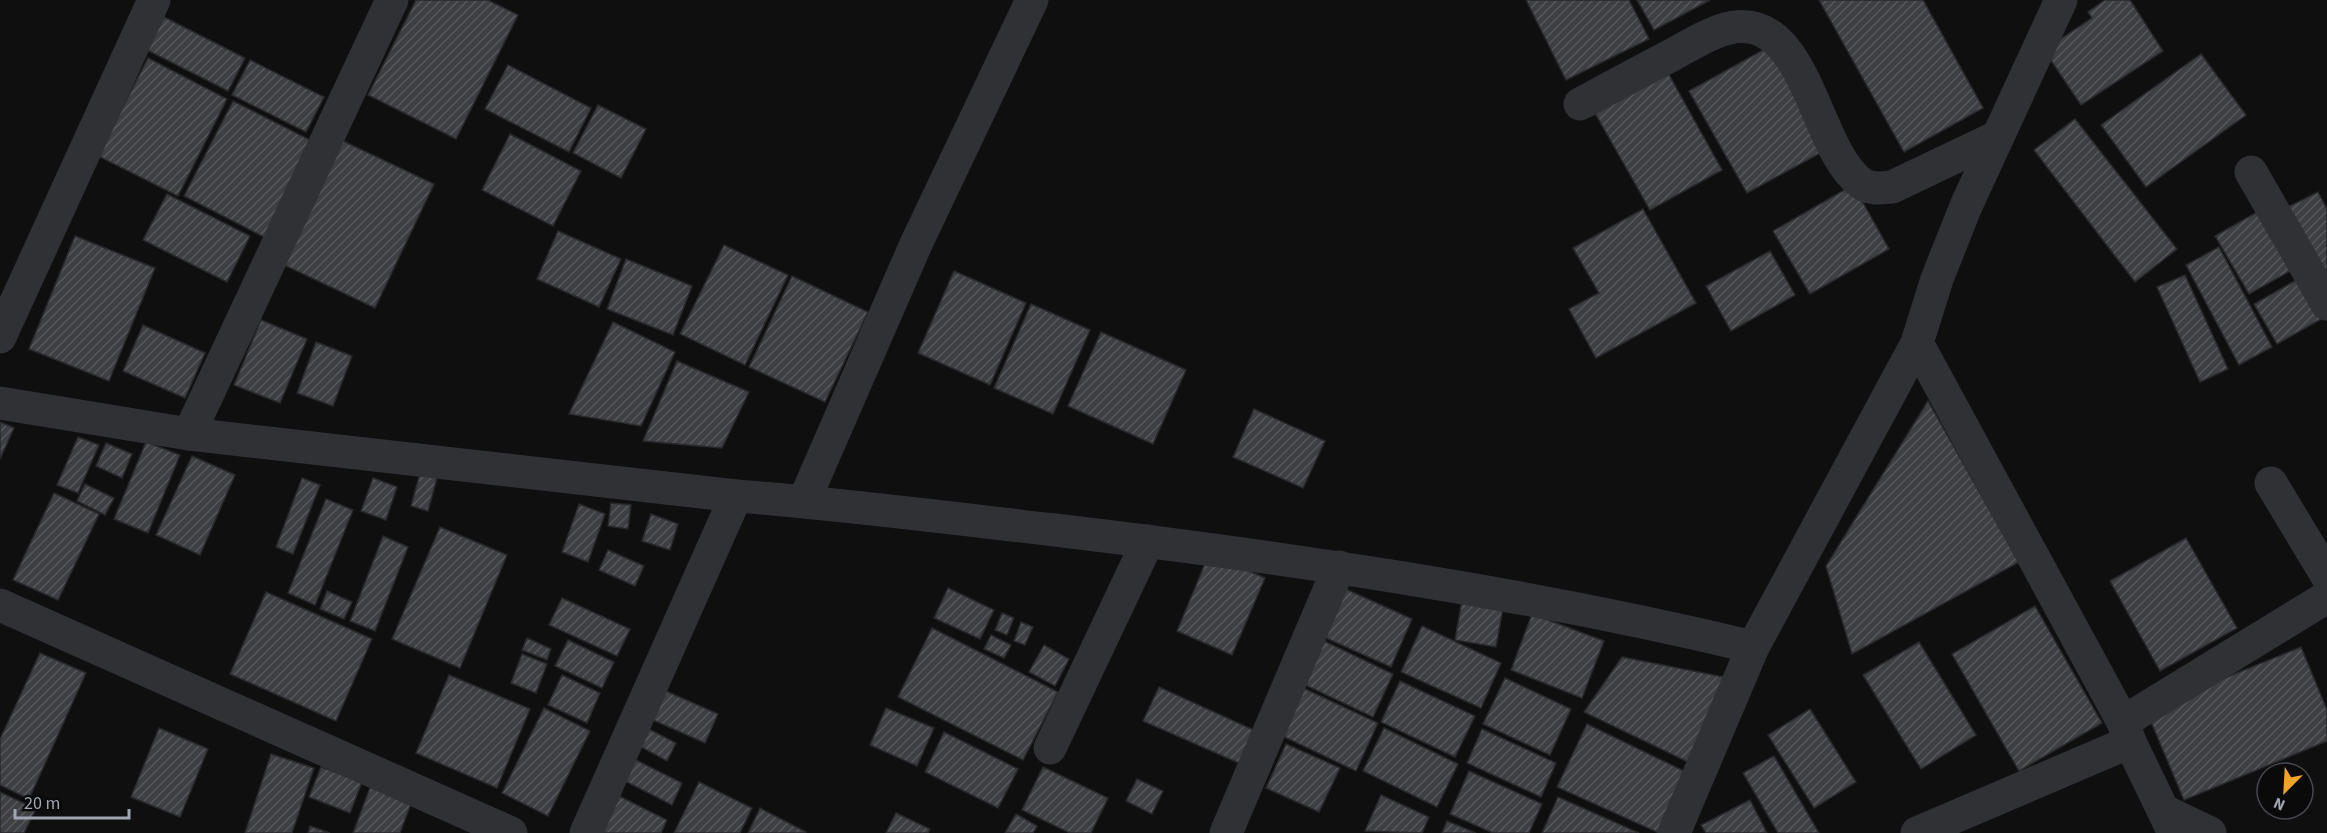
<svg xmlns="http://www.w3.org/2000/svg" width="2327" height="833" font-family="'Source Sans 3',sans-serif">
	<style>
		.building { fill: url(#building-hatch); stroke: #29292c; stroke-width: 1.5 }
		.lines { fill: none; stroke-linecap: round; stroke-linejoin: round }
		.minor { stroke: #303135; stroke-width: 33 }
	</style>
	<defs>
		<pattern id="building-hatch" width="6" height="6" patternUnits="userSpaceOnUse" patternTransform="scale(1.5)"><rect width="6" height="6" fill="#3e3f43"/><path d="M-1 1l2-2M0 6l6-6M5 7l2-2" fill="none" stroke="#57585c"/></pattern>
	</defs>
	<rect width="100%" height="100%" fill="#0f0f10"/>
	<g class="building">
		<path d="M416,0H488L518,15L456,139L368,95Z"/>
		<path d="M1526,0H1629L1649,39L1566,80Z"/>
		<path d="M1637,0H1710L1654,30Z"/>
		<path d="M1819,0H1923L1983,108L1904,152Z"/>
		<path d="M2105,0H2130L2163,51L2081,105L2044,50L2092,18L2088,12Z"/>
		<path d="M164,17L245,58L228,91L147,50Z"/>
		<path d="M1772,45L1824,151L1747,193L1689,91Z"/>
		<path d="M2201,54L2246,115L2146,187L2101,125Z"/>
		<path d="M148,58L227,99L178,196L98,156Z"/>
		<path d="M250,60L324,97L306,132L232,95Z"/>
		<path d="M508,65L591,108L569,152L485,109Z"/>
		<path d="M1668,73L1722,170L1650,210L1595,113Z"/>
		<path d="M233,101L314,142L266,238L184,196Z"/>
		<path d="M598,105L646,129L621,178L573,153Z"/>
		<path d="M2075,119L2177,249L2135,282L2034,150Z"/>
		<path d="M510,134L581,171L553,226L482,190Z"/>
		<path d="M341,140L434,184L375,308L282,264Z"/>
		<path d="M1853,185L1889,249L1810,294L1773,231Z"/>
		<path d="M2318,192L2327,209V282L2280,211Z"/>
		<path d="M167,194L250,236L227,282L143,240Z"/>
		<path d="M2266,207L2301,265L2249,294L2215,236Z"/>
		<path d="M1643,209L1696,303L1596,358L1569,309L1599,293L1573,248Z"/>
		<path d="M558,231L621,259L599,307L537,279Z"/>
		<path d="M75,236L155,268L109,381L29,349Z"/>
		<path d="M724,245L788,275L745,365L680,334Z"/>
		<path d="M2219,247L2272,347L2239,365L2186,265Z"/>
		<path d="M1770,251L1795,295L1731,331L1706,286Z"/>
		<path d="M626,259L692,286L673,335L607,309Z"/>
		<path d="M954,271L1026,303L990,385L918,353Z"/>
		<path d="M2185,275L2228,369L2200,382L2157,287Z"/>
		<path d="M792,276L868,312L825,402L749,367Z"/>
		<path d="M2300,278L2323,318L2277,344L2254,304Z"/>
		<path d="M1031,304L1090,330L1053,414L994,388Z"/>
		<path d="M261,320L307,339L280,403L234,385Z"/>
		<path d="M613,322L675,352L641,426L569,414Z"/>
		<path d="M143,325L205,353L185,398L123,371Z"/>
		<path d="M1101,332L1186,370L1153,444L1068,406Z"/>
		<path d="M316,342L352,356L333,406L297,393Z"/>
		<path d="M677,361L749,392L722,448L643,441Z"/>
		<path d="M1928,401L2019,562L1852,654L1826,566Z"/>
		<path d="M1254,409L1325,441L1303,488L1233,457Z"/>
		<path d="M0,422L14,428L0,459Z"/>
		<path d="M78,437L99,445L78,493L57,485Z"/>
		<path d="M146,442L180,455L148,533L114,519Z"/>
		<path d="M106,443L132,454L122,478L96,466Z"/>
		<path d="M192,456L235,475L200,555L156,535Z"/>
		<path d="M420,473L437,478L428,511L411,506Z"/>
		<path d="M302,478L320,485L293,554L276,547Z"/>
		<path d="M373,478L397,487L386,520L361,511Z"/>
		<path d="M85,484L114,498L105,515L77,501Z"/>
		<path d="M54,493L99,514L58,600L13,580Z"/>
		<path d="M326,499L353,510L315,605L288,593Z"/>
		<path d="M611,503L631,505L628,529L608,526Z"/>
		<path d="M579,504L605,514L588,562L562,552Z"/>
		<path d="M651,514L678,524L670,550L642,541Z"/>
		<path d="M440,527L507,555L460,668L392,639Z"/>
		<path d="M383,536L408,547L375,631L350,621Z"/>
		<path d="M2186,538L2237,628L2160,671L2110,581Z"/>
		<path d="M608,550L644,566L635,586L599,570Z"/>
		<path d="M1209,554L1265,578L1232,655L1177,631Z"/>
		<path d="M1339,586L1412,619L1391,667L1317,634Z"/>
		<path d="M948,588L994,610L980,639L934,618Z"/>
		<path d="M327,591L352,602L344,619L320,609Z"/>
		<path d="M266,592L372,639L336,721L230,674Z"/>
		<path d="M562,598L630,629L617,656L549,625Z"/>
		<path d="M1462,600L1503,608L1496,647L1455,640Z"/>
		<path d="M2035,606L2102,723L2019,771L1952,654Z"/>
		<path d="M1002,613L1014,618L1007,635L995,630Z"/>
		<path d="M1532,614L1604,641L1582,698L1511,670Z"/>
		<path d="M1021,622L1033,627L1025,645L1014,641Z"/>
		<path d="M1422,626L1501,663L1481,708L1401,672Z"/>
		<path d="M932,628L1058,692L1023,760L898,697Z"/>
		<path d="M991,635L1011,645L1004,658L984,649Z"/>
		<path d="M527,638L551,649L547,660L522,650Z"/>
		<path d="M568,640L614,662L602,688L555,666Z"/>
		<path d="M1322,640L1393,674L1373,717L1301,683Z"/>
		<path d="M1919,642L1976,735L1921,769L1863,675Z"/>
		<path d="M1044,645L1069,659L1055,686L1029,672Z"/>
		<path d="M2301,647L2327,710V741L2184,800L2146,710Z"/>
		<path d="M40,653L86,673L29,799L0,785V739Z"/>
		<path d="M522,654L547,664L536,693L511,683Z"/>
		<path d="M1622,657L1724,677L1688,762L1584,712Z"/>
		<path d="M449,675L530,709L497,788L416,753Z"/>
		<path d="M562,675L600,693L587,723L548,705Z"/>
		<path d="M1505,678L1571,709L1550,755L1483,724Z"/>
		<path d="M1400,681L1475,716L1455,757L1381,722Z"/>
		<path d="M1299,686L1378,723L1356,771L1276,733Z"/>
		<path d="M1159,687L1256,731L1241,764L1143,721Z"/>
		<path d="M666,691L718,714L705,743L653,720Z"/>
		<path d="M544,708L590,731L548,816L502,793Z"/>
		<path d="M886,708L934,728L917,766L870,745Z"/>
		<path d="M1810,709L1856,782L1814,808L1768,735Z"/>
		<path d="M1587,724L1686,772L1659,833L1557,787Z"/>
		<path d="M641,725L676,743L667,761L632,742Z"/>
		<path d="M159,728L208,749L180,817L131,797Z"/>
		<path d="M1384,728L1458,764L1437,807L1363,771Z"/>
		<path d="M1482,729L1556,763L1541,797L1467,763Z"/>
		<path d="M944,732L1018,769L998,808L925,772Z"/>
		<path d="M1286,744L1340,768L1319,812L1266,788Z"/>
		<path d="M271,754L314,768L292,833H245Z"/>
		<path d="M1774,756L1819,833H1778L1743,773Z"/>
		<path d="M632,758L682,783L672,805L621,779Z"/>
		<path d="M321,767L362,782L350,813L309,797Z"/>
		<path d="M1043,767L1108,798L1091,833H1070L1022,810Z"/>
		<path d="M1469,771L1542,804L1529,833H1493L1450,814Z"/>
		<path d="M1137,779L1163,791L1152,814L1126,801Z"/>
		<path d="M699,782L752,808L740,833H674Z"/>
		<path d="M371,785L412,801L400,833H353Z"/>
		<path d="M0,792L36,809L24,833H0Z"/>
		<path d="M617,795L667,820L661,833H599Z"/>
		<path d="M1381,795L1429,817L1422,833L1365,831Z"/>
		<path d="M1558,797L1639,833H1542Z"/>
		<path d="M1750,800L1767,833H1706L1701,825Z"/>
		<path d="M760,808L806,832V833H748Z"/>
		<path d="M896,813L930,829L928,833H886Z"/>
		<path d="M1016,814L1037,826L1033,833H1005Z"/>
		<path d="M1447,821L1476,833H1442Z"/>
		<path d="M310,826L330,833H308Z"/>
	</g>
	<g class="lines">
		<g class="minor">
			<path d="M1580,104C1610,88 1641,71 1672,55C1692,44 1712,31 1734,27C1808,17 1814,149 1861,183C1870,190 1881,188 1892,187L1997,137"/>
			<path d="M2251,172L2327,304"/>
			<path d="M0,337L154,0"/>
			<path d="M1917,343L2123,722L2130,742L2174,833"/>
			<path d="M0,403L189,434L736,496C843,504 949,518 1055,530C1289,558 1524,592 1753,647"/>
			<path d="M189,434L392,0"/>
			<path d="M2271,483L2327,576"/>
			<path d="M804,501L916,244L1032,0"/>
			<path d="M0,605L511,833"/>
			<path d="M2123,722L2327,597"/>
			<path d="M1050,748L1148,541"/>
			<path d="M2164,811L2210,833"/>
			<path d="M586,833L736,496"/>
			<path d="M1226,833L1339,567"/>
			<path d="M1674,833L1753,647L1917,343L1937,279L1966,206L2061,0"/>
			<path d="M1917,833L2130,742"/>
		</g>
	</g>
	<g transform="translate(2285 791) rotate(204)"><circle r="28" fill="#0a0a0b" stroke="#46484d" stroke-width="1.5"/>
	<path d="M0-4.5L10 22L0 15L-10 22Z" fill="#efa328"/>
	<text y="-9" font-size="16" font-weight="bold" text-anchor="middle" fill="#a0a6b1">N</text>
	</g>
	<path d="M15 809v9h114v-9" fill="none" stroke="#a0a6b1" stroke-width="3"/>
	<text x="24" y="809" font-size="18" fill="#a0a6b1" stroke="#0a0a0b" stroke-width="4.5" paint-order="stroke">20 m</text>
</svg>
